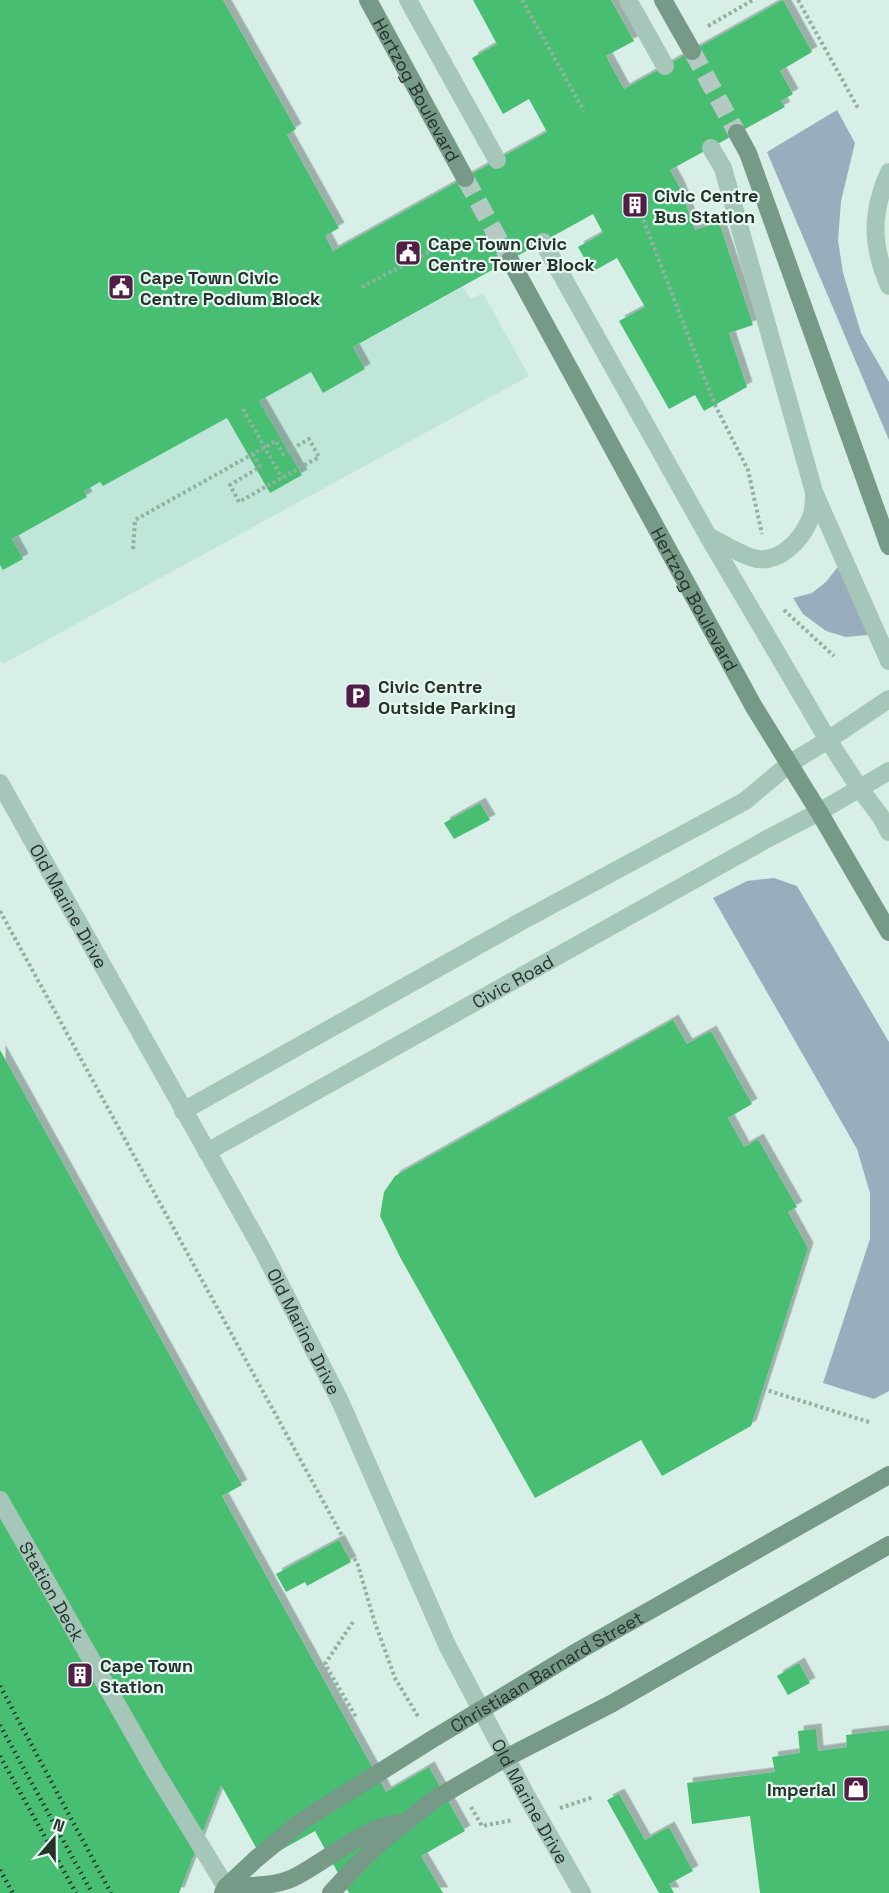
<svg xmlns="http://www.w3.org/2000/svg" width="889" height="1893" font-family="'Space Grotesk',sans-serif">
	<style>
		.green { fill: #99adbd }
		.plaza { fill: #c0e6da }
		.building { fill: #47be72; filter: url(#shadow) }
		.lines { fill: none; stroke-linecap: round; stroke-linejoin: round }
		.secondary-tunnel { stroke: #b4c9c1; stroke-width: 18; stroke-dasharray: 18 9; stroke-linecap: butt }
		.path { stroke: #90b2a2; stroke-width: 4; stroke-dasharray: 3 3; stroke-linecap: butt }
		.lane { stroke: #a5c6b8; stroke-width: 18 }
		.street { stroke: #a5c6b8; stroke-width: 18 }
		.secondary { stroke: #779987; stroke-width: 18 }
		.rail { stroke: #26322b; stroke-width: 4.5; stroke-dasharray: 1.5 4.5; stroke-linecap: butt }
		.labels { text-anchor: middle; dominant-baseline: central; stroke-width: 4.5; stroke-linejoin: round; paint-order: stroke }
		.street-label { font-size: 18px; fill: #26322b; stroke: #e4f7f1 }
		.poi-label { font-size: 18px; font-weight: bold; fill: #26322b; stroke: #e4f7f1; text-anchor: start }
	</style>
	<defs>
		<filter id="shadow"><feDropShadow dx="5.5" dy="-5.5" stdDeviation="0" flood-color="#0004"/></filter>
	</defs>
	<rect width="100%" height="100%" fill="#d8efe7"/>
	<g class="green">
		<path d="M837,110L855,143L841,201L838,240L843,273L861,333L889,382V440L767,152Z"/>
		<path d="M840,564L868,635L846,637L826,631L803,614L793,598L812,593L826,582Z"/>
		<path d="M774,878L797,886L889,1042V1391L874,1399L823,1383L870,1239V1193L857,1149L713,898L747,881Z"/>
	</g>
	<path class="plaza" d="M463,287L471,299L483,293L529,376L3,664L0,659V565L3,570L23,559L12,539L86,498L84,491L100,482L103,486L311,372L323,392L365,369L353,347Z"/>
	<g class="building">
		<path d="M0,0H223L296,129L287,135L339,228L325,236L333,251L547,132L529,99L503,114L472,58L497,44L473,0H611L634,41L606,56L624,89L783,0L812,52L780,71L793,94L781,101L785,107L670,170L680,188L695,230L719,222L753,325L729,333L747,387L704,411L695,395L669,409L619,321L645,307L617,258L592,272L578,247L603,233L593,214L353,347L365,369L323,393L311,372L259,401L302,475L270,493L227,418L103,486L100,482L84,491L87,497L12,539L23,559L3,570L0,565Z"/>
		<path d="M480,803L490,820L454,839L444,823Z"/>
		<path d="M673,1020L687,1044L711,1031L752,1104L728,1118L744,1147L758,1139L797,1207L788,1212L808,1248L751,1426L662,1476L641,1440L535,1498L400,1257L380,1216L384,1192L395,1176Z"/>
		<path d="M0,1050L242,1485L222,1496L386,1792L429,1767L465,1831L421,1856L443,1893H349L315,1831L263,1860L221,1785L179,1893H0Z"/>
		<path d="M339,1540L351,1562L307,1586L305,1582L286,1592L276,1574Z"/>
		<path d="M799,1663L810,1683L788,1695L777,1676Z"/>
		<path d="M816,1729L818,1751L847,1747L846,1735L889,1730V1893H760L750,1816L692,1824L687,1783L775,1772L772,1757L800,1753L798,1731Z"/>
		<path d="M619,1794L645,1840L669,1827L693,1871L669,1884L674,1893H659L607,1800Z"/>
	</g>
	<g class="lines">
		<g class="secondary-tunnel">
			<path d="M692,51L737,133"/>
			<path d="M465,178L510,260"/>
		</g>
		<g class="path">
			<path d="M522,0L584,111"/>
			<path d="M798,0L858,108"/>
			<path d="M708,26L753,0"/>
			<path d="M630,193L640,211L715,405L748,470L762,534"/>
			<path d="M362,287L448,242"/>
			<path d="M243,409L282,478"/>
			<path d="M133,549L135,520L276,441L283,454L309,439L319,457L239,502L230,485L260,467L253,454"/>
			<path d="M784,610L834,656"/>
			<path d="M0,911L358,1565L374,1620L395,1678L419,1718"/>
			<path d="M763,1389L869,1422"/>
			<path d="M353,1622L325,1664L356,1717"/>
			<path d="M471,1807L482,1826L513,1820"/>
			<path d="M560,1808L594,1797"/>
		</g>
		<g class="lane">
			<path d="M408,0L497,160"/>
			<path d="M628,0L665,66"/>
			<path d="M711,148L723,168L814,492L889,661"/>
			<path d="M543,242L708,536L828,740L860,789L881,817L889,832"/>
			<path d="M708,536C722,543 736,552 750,557C778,567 802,540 811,517C814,510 814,501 814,494"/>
			<path id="s1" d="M0,1500L155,1771L226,1887"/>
		</g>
		<g class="street">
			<path d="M889,172C871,213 871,244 889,286"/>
			<path id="s2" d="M0,783L262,1249L340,1401L447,1645L526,1795L582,1893"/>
			<path d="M183,1111L522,921L745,801L789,764L828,740L889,699"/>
			<path id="s3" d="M207,1152L767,839L819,812L889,771"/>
		</g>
		<g class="secondary">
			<path id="s4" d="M368,0L465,178"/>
			<path d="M663,0L692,51"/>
			<path d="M737,133L748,153L889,546"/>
			<path id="s5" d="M510,260L754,707L819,812L889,932"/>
			<path d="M226,1887C248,1886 275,1887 295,1877C326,1861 364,1828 398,1823"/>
			<path id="s6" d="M223,1893L226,1887L256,1859L302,1821L431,1740L580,1650L889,1475"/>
			<path d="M331,1893L358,1864L382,1841L435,1799L502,1760L611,1704L889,1545"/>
		</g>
		<g class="rail">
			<path d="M0,1686L111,1893"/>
			<path d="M0,1725L92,1893"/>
			<path d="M0,1756L76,1893"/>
			<path d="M0,1870L13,1893"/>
		</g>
	</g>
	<defs>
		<symbol id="building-square" viewBox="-11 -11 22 22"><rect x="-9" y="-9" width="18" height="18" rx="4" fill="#511e47" stroke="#e4f7f1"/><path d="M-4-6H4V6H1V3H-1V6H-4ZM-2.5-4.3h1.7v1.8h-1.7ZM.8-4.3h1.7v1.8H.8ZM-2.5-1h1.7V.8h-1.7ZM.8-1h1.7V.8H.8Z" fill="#fff"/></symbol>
		<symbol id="civic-square" viewBox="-11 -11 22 22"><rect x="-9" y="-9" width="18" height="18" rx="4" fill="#511e47" stroke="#e4f7f1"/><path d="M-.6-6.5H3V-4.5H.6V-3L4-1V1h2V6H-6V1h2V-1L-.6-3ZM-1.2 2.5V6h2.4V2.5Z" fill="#fff"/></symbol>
		<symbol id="parking-square" viewBox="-11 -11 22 22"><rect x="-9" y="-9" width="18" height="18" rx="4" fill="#511e47" stroke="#e4f7f1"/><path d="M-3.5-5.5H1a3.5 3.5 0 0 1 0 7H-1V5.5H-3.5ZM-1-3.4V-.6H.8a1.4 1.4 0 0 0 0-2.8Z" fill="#fff"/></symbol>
		<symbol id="shop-square" viewBox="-11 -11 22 22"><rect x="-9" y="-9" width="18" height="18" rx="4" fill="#511e47" stroke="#e4f7f1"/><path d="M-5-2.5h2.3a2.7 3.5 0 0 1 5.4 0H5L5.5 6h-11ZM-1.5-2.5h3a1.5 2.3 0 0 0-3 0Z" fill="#fff"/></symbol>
	</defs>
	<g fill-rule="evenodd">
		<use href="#building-square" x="620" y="190" width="30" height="30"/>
		<use href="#civic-square" x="393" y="238" width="30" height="30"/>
		<use href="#civic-square" x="106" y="272" width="30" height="30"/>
		<use href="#parking-square" x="343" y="681" width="30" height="30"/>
		<use href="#building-square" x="65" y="1660" width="30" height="30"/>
		<use href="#shop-square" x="841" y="1774" width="30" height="30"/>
	</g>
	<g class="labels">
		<g class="street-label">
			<text stroke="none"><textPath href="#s4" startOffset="102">Hertzog Boulevard</textPath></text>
			<text stroke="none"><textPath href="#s5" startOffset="386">Hertzog Boulevard</textPath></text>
			<text stroke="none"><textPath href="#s2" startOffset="141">Old Marine Drive</textPath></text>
			<text stroke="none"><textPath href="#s3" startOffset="350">Civic Road</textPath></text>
			<text stroke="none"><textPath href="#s2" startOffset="627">Old Marine Drive</textPath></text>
			<text stroke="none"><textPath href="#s1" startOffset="105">Station Deck</textPath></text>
			<text stroke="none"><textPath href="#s6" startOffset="394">Christiaan Barnard Street</textPath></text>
			<text stroke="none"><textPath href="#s2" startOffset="1149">Old Marine Drive</textPath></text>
		</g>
		<g class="poi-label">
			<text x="654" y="195">Civic Centre<tspan x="654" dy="21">Bus Station</tspan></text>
			<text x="428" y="243">Cape Town Civic<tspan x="428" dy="21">Centre Tower Block</tspan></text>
			<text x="140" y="277">Cape Town Civic<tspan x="140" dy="21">Centre Podium Block</tspan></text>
			<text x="378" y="686">Civic Centre<tspan x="378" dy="21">Outside Parking</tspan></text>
			<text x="100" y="1665">Cape Town<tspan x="100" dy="21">Station</tspan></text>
			<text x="836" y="1789" text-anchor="end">Imperial</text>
		</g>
	</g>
	<g transform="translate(54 1839) rotate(20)" stroke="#e4f7f1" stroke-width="4.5" paint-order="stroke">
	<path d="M0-4.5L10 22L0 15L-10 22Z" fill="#26322b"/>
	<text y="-9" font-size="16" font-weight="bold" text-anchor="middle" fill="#26322b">N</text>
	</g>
</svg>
